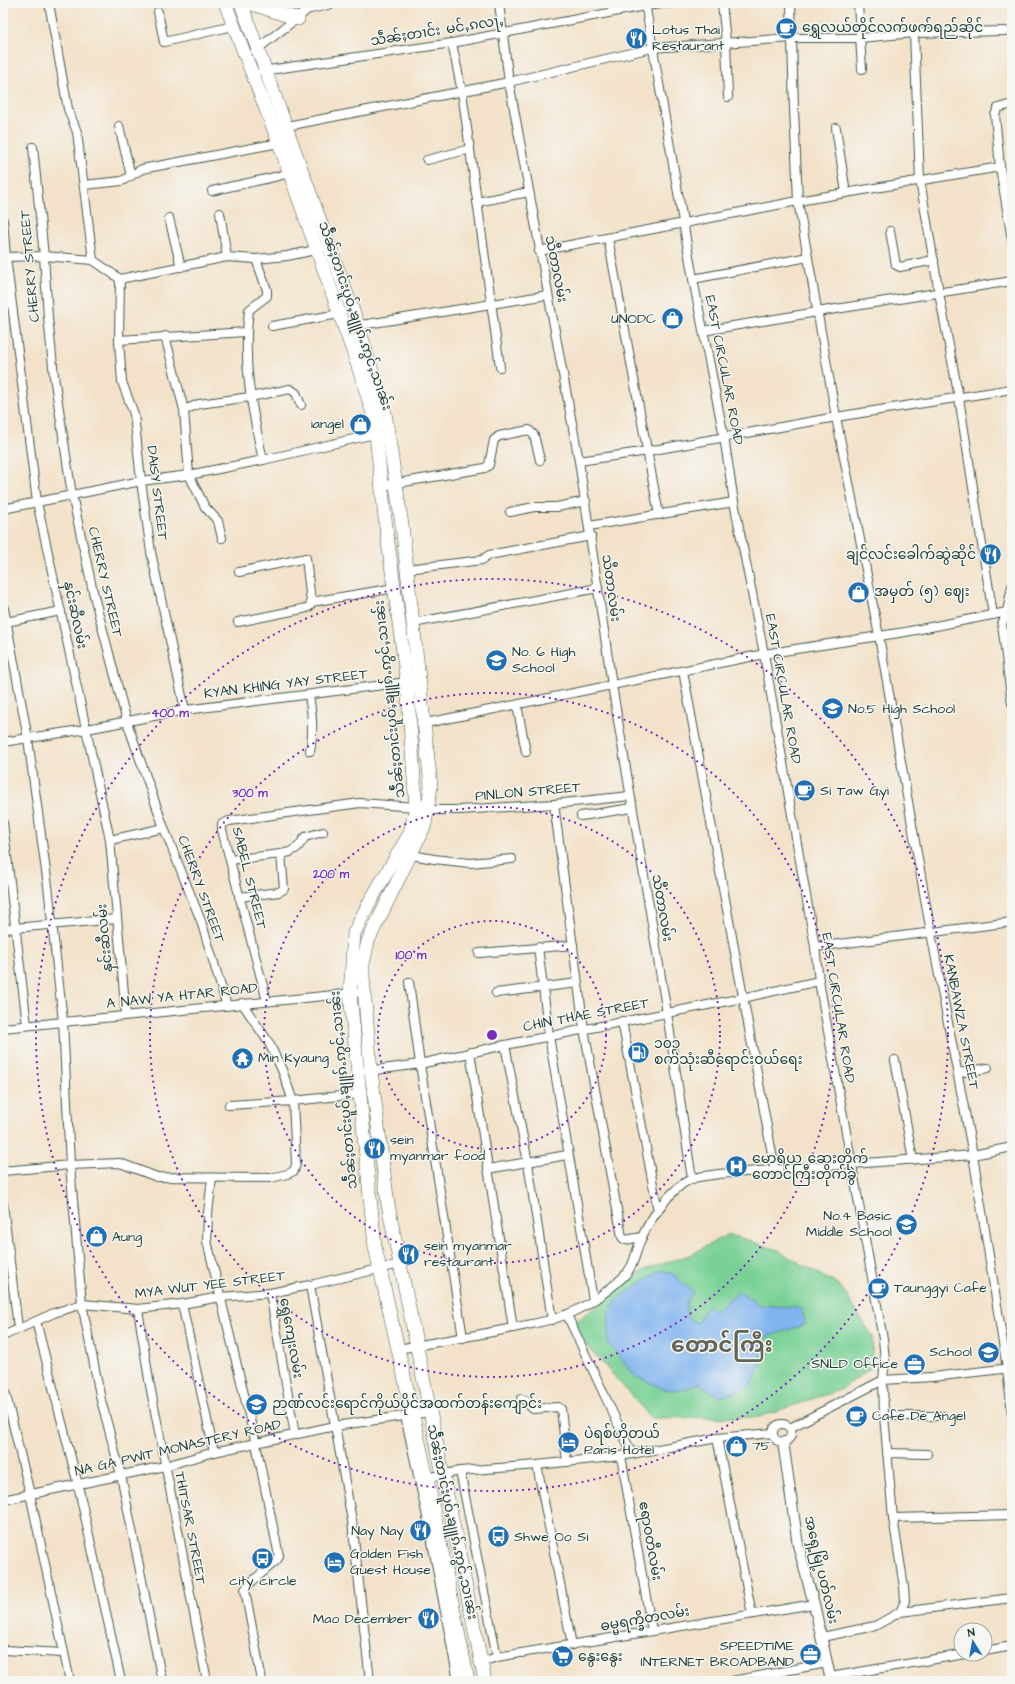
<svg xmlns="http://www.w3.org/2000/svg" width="1015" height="1684" font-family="'Architects Daughter','Noto Sans Myanmar',sans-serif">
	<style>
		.green { fill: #7ad196; stroke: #4c8765 }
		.water { fill: #80b4ee; stroke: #507891 }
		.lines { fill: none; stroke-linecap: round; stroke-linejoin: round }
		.minor-casing { stroke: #3f564a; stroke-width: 10 }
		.tertiary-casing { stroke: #3f564a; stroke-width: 12 }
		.trunk-casing { stroke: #3f564a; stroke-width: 14 }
		.minor { stroke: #fff; stroke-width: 8 }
		.tertiary { stroke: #fff; stroke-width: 10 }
		.trunk { stroke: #fff; stroke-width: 13 }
		.ring { fill: none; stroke: #7b2cbf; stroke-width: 2; stroke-dasharray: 2 4 }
		.labels { text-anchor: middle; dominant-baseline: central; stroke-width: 3; stroke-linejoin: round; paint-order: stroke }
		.poi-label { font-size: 14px; fill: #1f3d34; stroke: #f6f6f2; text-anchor: start }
		.street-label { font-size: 14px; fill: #1f3d34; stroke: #f6f6f2 }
		.town-label { font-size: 22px; font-weight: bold; fill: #646557; stroke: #f6f6f2 }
		.centre { fill: #7b2cbf; stroke: #f6f6f2; stroke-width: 2 }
		.ring-label { font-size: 12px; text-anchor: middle; font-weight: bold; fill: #7b2cbf; stroke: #f6f6f2; stroke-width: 3; stroke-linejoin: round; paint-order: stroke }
	</style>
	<rect width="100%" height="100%" fill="#f6f6f2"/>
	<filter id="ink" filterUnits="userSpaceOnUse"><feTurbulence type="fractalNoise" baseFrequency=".025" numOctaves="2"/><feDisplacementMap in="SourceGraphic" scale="8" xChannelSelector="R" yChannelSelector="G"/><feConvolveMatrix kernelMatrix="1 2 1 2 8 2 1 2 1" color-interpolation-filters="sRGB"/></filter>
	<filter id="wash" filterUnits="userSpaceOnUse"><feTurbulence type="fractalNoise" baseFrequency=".012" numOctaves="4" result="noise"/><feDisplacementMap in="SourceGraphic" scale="16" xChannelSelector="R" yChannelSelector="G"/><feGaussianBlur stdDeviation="0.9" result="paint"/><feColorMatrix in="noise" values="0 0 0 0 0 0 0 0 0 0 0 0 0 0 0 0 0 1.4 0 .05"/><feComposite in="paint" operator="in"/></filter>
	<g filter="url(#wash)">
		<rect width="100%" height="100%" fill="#f3e2c9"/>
		<path class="green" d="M728,1234L775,1249L840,1286L873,1337L871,1368L842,1389L759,1417L651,1418L570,1326L644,1270L692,1254Z"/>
		<path class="water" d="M661,1270L673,1274L693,1292L686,1303V1317L697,1323L708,1304L714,1310L723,1305L739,1291L759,1305L801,1308L806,1324L763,1338L761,1363L750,1387L720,1397L699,1383L683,1390L663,1389L635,1376L608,1343L609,1313L618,1298Z"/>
	</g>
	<g filter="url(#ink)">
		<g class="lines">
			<defs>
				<g id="minor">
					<path d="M49,3L68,109L77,132L93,260"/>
					<path d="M499,3L509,82L579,461L612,685L667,1013L692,1179"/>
					<path d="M645,3L693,279L724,437L734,502L764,654L815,947L819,981L883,1339L885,1360L883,1380L884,1416L893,1518L904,1587L905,1601L900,1612"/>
					<path d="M722,3L726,42L728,97"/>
					<path d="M791,3L794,109L798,201L836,417L879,636L931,933L973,1155L1007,1368L1012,1414"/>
					<path d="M858,3L862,69"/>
					<path d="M310,9L336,3"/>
					<path d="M158,12L164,42L233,26"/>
					<path d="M914,33L920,180L939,293L959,398L993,615"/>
					<path d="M452,43L462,92L500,367"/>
					<path d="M255,51L316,3"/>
					<path d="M262,71L452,43L645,6L672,3"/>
					<path d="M1012,104L998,108L995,115L1000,167L1012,240"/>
					<path d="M119,126L131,176"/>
					<path d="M282,127L509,82L652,48L792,38H860L914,33L1005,31"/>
					<path d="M836,128L846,193"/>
					<path d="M33,147L44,256L48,317L54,376L72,495L94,596L127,722L164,828L201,921L227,1006"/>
					<path d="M427,160L470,149"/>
					<path d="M84,185L122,181L142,169L279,143"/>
					<path d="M212,191C237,184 263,181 289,173"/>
					<path d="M477,202L529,192"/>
					<path d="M220,213L227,257"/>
					<path d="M169,218L181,267"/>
					<path d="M3,220L6,257L37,502L110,840L126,1015"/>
					<path d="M890,231L896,265L900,267L934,260"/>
					<path d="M608,238L659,515"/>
					<path d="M539,251L798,201L1000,167"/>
					<path d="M3,257L44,256L93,260L120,279L227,257L256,259L287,256L320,249"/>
					<path d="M256,259L267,290V296L249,310C242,362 252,410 263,460"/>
					<path d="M120,279L119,340L122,382L134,414L141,481L151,552L185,710"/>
					<path d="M693,279L808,257"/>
					<path d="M272,326L339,314"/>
					<path d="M355,326L548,295"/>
					<path d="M703,331L817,312L1012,281"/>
					<path d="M165,336L184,410L189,475L205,507L218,521L222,538"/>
					<path d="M119,340L246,332"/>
					<path d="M184,410L199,404L250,397L290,389L296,393L301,405"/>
					<path d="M579,461L648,451L836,417L1012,389"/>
					<path d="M381,486L485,468L489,465L494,440L499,436L529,430L534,435L540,460"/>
					<path d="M3,509L141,481L189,475L263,460L379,433"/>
					<path d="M510,512L534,507H557L586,501"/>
					<path d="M589,526L734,502"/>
					<path d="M407,569L482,560L489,555L591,536"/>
					<path d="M239,572L306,558L311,602L395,588"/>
					<path d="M1012,586L1007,612L1002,624L1012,704"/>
					<path d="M3,603L28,739L48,886L63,1021L70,1165L82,1304L101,1400L121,1475L162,1681"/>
					<path d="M1007,612L1012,621"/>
					<path d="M6,622L61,611"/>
					<path d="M238,622L307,608L310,606L311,602"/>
					<path d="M413,623L598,588"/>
					<path d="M683,671L775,1170"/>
					<path d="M309,695C312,714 314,731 310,751"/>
					<path d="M517,705L526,752"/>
					<path d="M421,724L764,654L905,632L1007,612"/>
					<path d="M3,742L87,729L185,710L407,682"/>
					<path d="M554,804L584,1029L622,1237L625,1240L642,1237"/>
					<path d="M581,816L632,808"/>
					<path d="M3,823L27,1025"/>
					<path d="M110,840L164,828"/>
					<path d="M412,855L434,859L470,863L512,859"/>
					<path d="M230,860L281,854L290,852L298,847L305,837L323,832"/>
					<path d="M239,897L279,892L284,889L281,854"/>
					<path d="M3,929L117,919"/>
					<path d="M538,947L549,1036L593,1300"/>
					<path d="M815,947L1012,922"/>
					<path d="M479,953L573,945"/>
					<path d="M409,982L420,1064L463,1338"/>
					<path d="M496,993L578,983"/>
					<path d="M267,1001L222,830V824L229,821L360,803L416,807L428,810H459L554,804L630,796"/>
					<path d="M622,1021L658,1211"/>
					<path d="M3,1028L364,992"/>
					<path d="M505,1045L528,1163L552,1320"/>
					<path d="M470,1052L513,1328"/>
					<path d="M895,1060L913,1160"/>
					<path d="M368,1071L420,1064L505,1045L743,998L819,981"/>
					<path d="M958,1073L988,1068"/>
					<path d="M229,1105L293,1101L359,1094"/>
					<path d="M488,1169L567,1155"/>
					<path d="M3,1171L70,1165L120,1163L157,1177L271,1178L287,1174L294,1171L296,1164L293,1101L282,1070L269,1043L242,1003"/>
					<path d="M212,1178L208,1213L207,1241L256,1444L279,1556L277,1560L248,1585L245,1590L262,1681"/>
					<path d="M3,1204L18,1328"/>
					<path d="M310,1285L352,1521L370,1681"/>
					<path d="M270,1293L295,1435"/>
					<path d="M182,1304L214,1452"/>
					<path d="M138,1309L149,1380L207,1681"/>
					<path d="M567,1315L632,1454"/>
					<path d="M36,1321L78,1485L121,1681"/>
					<path d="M3,1336L54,1313L82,1304L138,1309L182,1304L221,1297L270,1293L310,1285L400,1264"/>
					<path d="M398,1349C436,1342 474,1336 512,1328C530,1324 548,1322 565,1315C583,1309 607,1292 621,1279C634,1268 634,1257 640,1242C648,1221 670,1189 691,1179C698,1176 709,1176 718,1174L973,1155L1012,1147"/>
					<path d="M3,1383L30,1494L70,1681"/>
					<path d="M521,1399L528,1401L530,1406L533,1409L558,1407L561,1409L567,1462"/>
					<path d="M405,1416L429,1526L458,1681"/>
					<path d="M884,1416H943"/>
					<circle cx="782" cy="1433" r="9"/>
					<path d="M790,1428L883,1380L932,1377L1011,1368"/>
					<path d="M717,1438L752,1614"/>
					<path d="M887,1453L927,1454"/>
					<path d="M621,1456L652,1631"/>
					<path d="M537,1465L572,1645"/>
					<path d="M460,1471L497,1657"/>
					<path d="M427,1478L460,1471L537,1465L621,1456L717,1438L773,1433"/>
					<path d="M3,1500L165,1466L214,1452L335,1426L430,1412"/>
					<path d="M893,1518L1012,1515"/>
					<path d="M822,1637L875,1626L900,1612L1012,1598"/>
					<path d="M3,1650L64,1653"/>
					<path d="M985,1651L1012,1646"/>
					<path d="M481,1662L497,1657L814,1604"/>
					<path d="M830,1677L965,1654"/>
					<path d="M732,1681L827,1663"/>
				</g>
				<path id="tertiary" d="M783,1442L798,1545L814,1604L831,1681"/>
				<g id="trunk">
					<path d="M225,3L279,143L356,360L374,417L386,527L407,682L416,807L410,833L369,903L354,933L350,993L375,1247L427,1478L468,1681"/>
					<path d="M241,3L358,325L385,413L402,525L431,786L425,825L368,941L363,964V976L371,1071L388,1205L485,1681"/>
					<path d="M249,3L298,19"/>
				</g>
			</defs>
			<use href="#minor" class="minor-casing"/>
			<use href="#tertiary" class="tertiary-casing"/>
			<use href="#trunk" class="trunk-casing"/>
			<use href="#minor" class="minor"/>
			<use href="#tertiary" class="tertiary"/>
			<use href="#trunk" class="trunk"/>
		</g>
	</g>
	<g class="ring">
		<circle cx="492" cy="1035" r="114"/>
		<circle cx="492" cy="1035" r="228"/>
		<circle cx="492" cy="1035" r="342"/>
		<circle cx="492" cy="1035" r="456"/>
	</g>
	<defs>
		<symbol id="cafe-disc" viewBox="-11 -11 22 22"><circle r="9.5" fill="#1f6fb2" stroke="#f6f6f2"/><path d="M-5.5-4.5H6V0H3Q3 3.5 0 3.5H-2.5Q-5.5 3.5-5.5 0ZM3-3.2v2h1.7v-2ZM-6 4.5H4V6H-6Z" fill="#fff"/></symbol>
		<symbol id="restaurant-disc" viewBox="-11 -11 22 22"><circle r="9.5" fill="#1f6fb2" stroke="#f6f6f2"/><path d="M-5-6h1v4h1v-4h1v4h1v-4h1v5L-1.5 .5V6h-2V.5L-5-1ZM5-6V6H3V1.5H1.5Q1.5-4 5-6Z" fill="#fff"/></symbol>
		<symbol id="shop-disc" viewBox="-11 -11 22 22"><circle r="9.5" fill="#1f6fb2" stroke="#f6f6f2"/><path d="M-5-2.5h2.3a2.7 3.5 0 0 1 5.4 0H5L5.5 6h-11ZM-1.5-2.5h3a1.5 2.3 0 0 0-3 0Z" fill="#fff"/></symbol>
		<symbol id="school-disc" viewBox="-11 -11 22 22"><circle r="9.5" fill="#1f6fb2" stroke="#f6f6f2"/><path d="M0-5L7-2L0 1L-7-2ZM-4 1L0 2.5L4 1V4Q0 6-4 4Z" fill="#fff"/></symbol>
		<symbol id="fuel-disc" viewBox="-11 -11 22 22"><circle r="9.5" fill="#1f6fb2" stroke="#f6f6f2"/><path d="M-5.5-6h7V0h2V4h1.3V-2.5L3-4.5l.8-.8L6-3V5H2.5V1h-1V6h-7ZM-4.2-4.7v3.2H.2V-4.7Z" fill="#fff"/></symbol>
		<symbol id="temple-disc" viewBox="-11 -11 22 22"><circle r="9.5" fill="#1f6fb2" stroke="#f6f6f2"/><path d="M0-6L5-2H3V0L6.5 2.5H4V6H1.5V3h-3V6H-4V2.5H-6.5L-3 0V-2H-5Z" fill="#fff"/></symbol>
		<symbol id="hospital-disc" viewBox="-11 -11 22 22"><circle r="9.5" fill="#1f6fb2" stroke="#f6f6f2"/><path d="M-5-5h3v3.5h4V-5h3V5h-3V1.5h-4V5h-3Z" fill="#fff"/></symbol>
		<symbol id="office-disc" viewBox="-11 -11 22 22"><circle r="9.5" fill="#1f6fb2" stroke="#f6f6f2"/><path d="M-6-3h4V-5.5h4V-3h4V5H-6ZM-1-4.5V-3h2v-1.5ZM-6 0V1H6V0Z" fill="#fff"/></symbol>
		<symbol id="hotel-disc" viewBox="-11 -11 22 22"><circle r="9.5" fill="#1f6fb2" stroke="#f6f6f2"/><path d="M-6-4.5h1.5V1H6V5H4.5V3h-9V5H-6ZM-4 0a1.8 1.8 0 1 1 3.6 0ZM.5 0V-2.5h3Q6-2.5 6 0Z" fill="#fff"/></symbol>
		<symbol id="bus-disc" viewBox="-11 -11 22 22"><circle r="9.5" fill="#1f6fb2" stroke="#f6f6f2"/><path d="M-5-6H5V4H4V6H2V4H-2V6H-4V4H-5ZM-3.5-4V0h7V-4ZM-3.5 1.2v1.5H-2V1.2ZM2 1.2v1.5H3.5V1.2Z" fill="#fff"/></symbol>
		<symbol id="supermarket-disc" viewBox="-11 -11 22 22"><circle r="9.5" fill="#1f6fb2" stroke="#f6f6f2"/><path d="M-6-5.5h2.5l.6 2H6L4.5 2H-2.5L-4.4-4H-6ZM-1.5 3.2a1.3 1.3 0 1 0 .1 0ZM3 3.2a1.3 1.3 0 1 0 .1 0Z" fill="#fff"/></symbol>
	</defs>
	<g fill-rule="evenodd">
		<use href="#cafe-disc" x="774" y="16" width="25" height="25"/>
		<use href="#restaurant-disc" x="624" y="26" width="25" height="25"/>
		<use href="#shop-disc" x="660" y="306" width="25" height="25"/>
		<use href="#shop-disc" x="348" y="412" width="25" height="25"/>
		<use href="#restaurant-disc" x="978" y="542" width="25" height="25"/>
		<use href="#shop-disc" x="846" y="580" width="25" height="25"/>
		<use href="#school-disc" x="484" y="648" width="25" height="25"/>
		<use href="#school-disc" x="820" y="696" width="25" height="25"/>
		<use href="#cafe-disc" x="792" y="778" width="25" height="25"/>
		<use href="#fuel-disc" x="626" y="1040" width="25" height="25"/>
		<use href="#temple-disc" x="230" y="1046" width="25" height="25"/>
		<use href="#restaurant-disc" x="362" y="1136" width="25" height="25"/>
		<use href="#hospital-disc" x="724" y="1154" width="25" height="25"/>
		<use href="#school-disc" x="894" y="1212" width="25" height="25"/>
		<use href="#shop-disc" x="84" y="1224" width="25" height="25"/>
		<use href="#restaurant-disc" x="396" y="1242" width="25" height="25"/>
		<use href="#cafe-disc" x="866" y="1276" width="25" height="25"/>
		<use href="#school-disc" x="976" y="1340" width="25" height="25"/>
		<use href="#office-disc" x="902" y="1352" width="25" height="25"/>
		<use href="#school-disc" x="244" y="1392" width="25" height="25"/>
		<use href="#cafe-disc" x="844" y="1404" width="25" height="25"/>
		<use href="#hotel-disc" x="556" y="1430" width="25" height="25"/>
		<use href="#shop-disc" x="724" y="1434" width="25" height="25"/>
		<use href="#restaurant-disc" x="408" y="1518" width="25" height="25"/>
		<use href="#bus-disc" x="486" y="1524" width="25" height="25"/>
		<use href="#bus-disc" x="250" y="1546" width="25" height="25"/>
		<use href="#hotel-disc" x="322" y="1550" width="25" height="25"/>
		<use href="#restaurant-disc" x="416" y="1606" width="25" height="25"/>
		<use href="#office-disc" x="798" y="1642" width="25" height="25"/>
		<use href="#supermarket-disc" x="550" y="1644" width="25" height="25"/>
	</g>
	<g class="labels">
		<g class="poi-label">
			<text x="802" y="28">ရွှေလယ်တိုင်လက်ဖက်ရည်ဆိုင်</text>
			<text x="652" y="30">Lotus Thai<tspan x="652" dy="16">Restaurant</tspan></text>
			<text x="656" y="319" text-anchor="end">UNODC</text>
			<text x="344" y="424" text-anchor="end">iangel</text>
			<text x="976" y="555" text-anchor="end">ချင်လင်းခေါက်ဆွဲဆိုင်</text>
			<text x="874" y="592">အမှတ် (၅) ဈေး</text>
			<text x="512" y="652">No. 6 High<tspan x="512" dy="16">School</tspan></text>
			<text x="848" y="709">No.5 High School</text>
			<text x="820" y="791">Si Taw Gyi</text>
			<text x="654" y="1044">၁၀၃<tspan x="654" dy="16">စက်သုံးဆီရောင်းဝယ်ရေး</tspan></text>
			<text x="258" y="1058">Min Kyaung</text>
			<text x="390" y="1140">sein<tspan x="390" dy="16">myanmar food</tspan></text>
			<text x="752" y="1159">မောရိယ ဆေးတိုက်<tspan x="752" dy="16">တောင်ကြီးတိုက်ခွဲ</tspan></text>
			<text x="892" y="1216" text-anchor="end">No.4 Basic<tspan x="892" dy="16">Middle School</tspan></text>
			<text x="112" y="1237">Aung</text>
			<text x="424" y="1246">sein myanmar<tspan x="424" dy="16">restaurant</tspan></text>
			<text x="894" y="1288">Taunggyi Cafe</text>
			<text x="972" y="1352" text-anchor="end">School</text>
			<text x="898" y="1364" text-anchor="end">SNLD Office</text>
			<text x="272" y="1404">ဉာဏ်လင်းရောင်ကိုယ်ပိုင်အထက်တန်း‌ကျောင်း</text>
			<text x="872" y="1416">Cafe De Angel</text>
			<text x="584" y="1434">ပဲရစ်ဟိုတယ်<tspan x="584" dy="16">Paris Hotel</tspan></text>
			<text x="752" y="1446">75</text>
			<text x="404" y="1531" text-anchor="end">Nay Nay</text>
			<text x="514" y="1537">Shwe Oo Si</text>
			<text x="350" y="1554">Golden Fish<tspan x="350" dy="16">Guest House</tspan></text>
			<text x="263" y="1581" text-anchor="middle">city circle</text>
			<text x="412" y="1619" text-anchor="end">Mao December</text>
			<text x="794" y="1646" text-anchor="end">SPEEDTIME<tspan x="794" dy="16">INTERNET BROADBAND</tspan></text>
			<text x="578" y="1657">နွေးနွေး</text>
		</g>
		<g class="street-label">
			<text transform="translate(437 31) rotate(-9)">သဵၼ်ႈတၢင်း မင်ႇၵလႃႇ</text>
			<text transform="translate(30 266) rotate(-95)">CHERRY STREET</text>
			<text transform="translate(556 269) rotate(79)">သီတာလမ်း</text>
			<text transform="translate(355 316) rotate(71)">သဵႅၼ်ႈတၢင်းပူဝ်ႇၶျူၵ်ႉဢွင်ႇသၢၼ်း</text>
			<text transform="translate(724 370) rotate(79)">EAST CIRCULAR ROAD</text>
			<text transform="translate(157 493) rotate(83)">DAISY STREET</text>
			<text transform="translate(105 582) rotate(77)">CHERRY STREET</text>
			<text transform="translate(611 588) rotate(82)">သီတာလမ်း</text>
			<text transform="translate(75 615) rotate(78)">နှင်းဆီလမ်း</text>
			<text transform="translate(286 684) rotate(-7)">KYAN KHING YAY STREET</text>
			<text transform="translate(783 689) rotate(80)">EAST CIRCULAR ROAD</text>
			<text transform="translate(390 699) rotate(-96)">သဵႅၼ်ႈတၢင်းပူဝ်ႇၶျူၵ်ႉဢွင်ႇသၢၼ်း</text>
			<text transform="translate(528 792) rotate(-5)">PINLON STREET</text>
			<text transform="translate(249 878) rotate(76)">SABEL STREET</text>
			<text transform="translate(201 889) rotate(70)">CHERRY STREET</text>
			<text transform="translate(662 908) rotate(80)">သီတာလမ်း</text>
			<text transform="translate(105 938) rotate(-95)">နှင်းဆီလမ်း</text>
			<text transform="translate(182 996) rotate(-6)">A NAW YA HTAR ROAD</text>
			<text transform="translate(838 1008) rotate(81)">EAST CIRCULAR ROAD</text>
			<text transform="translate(586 1015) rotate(-11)">CHIN THAE STREET</text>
			<text transform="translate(961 1022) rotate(79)">KANBAWZA STREET</text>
			<text transform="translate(344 1090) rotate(-95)">သဵႅၼ်ႈတၢင်းပူဝ်ႇၶျူၵ်ႉဢွင်ႇသၢၼ်း</text>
			<text transform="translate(210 1285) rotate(-7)">MYA WUT YEE STREET</text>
			<text transform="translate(291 1338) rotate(80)">ရွှေကျေးလမ်း</text>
			<text transform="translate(178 1448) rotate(-13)">NA GA PWIT MONASTERY ROAD</text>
			<text transform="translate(452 1522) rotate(78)">သဵႅၼ်ႈတၢင်းပူဝ်ႇၶျူၵ်ႉဢွင်ႇသၢၼ်း</text>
			<text transform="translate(190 1528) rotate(79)">THITSAR STREET</text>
			<text transform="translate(650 1541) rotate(80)">ဧရာဝတီလမ်း</text>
			<text transform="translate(821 1570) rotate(77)">အရှေ့မြို့ပတ်လမ်း</text>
			<text transform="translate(645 1619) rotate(-10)">ဓမ္မရက္ခိတလမ်း</text>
		</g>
		<g class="town-label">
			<text x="722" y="1345">တောင်ကြီး</text>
		</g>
	</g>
	<circle cx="492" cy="1035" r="6" class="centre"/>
	<g class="ring-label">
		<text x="170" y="717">400 m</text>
		<text x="250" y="797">300 m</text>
		<text x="331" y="878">200 m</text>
		<text x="411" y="959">100 m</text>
	</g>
	<rect width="1015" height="1684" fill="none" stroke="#f6f6f2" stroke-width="16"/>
	<g transform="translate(973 1642) rotate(349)"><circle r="19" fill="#f6f6f2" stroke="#a0aca6"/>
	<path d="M0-3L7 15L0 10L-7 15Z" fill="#1f6fb2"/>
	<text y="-6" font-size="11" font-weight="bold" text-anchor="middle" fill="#1f3d34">N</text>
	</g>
</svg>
